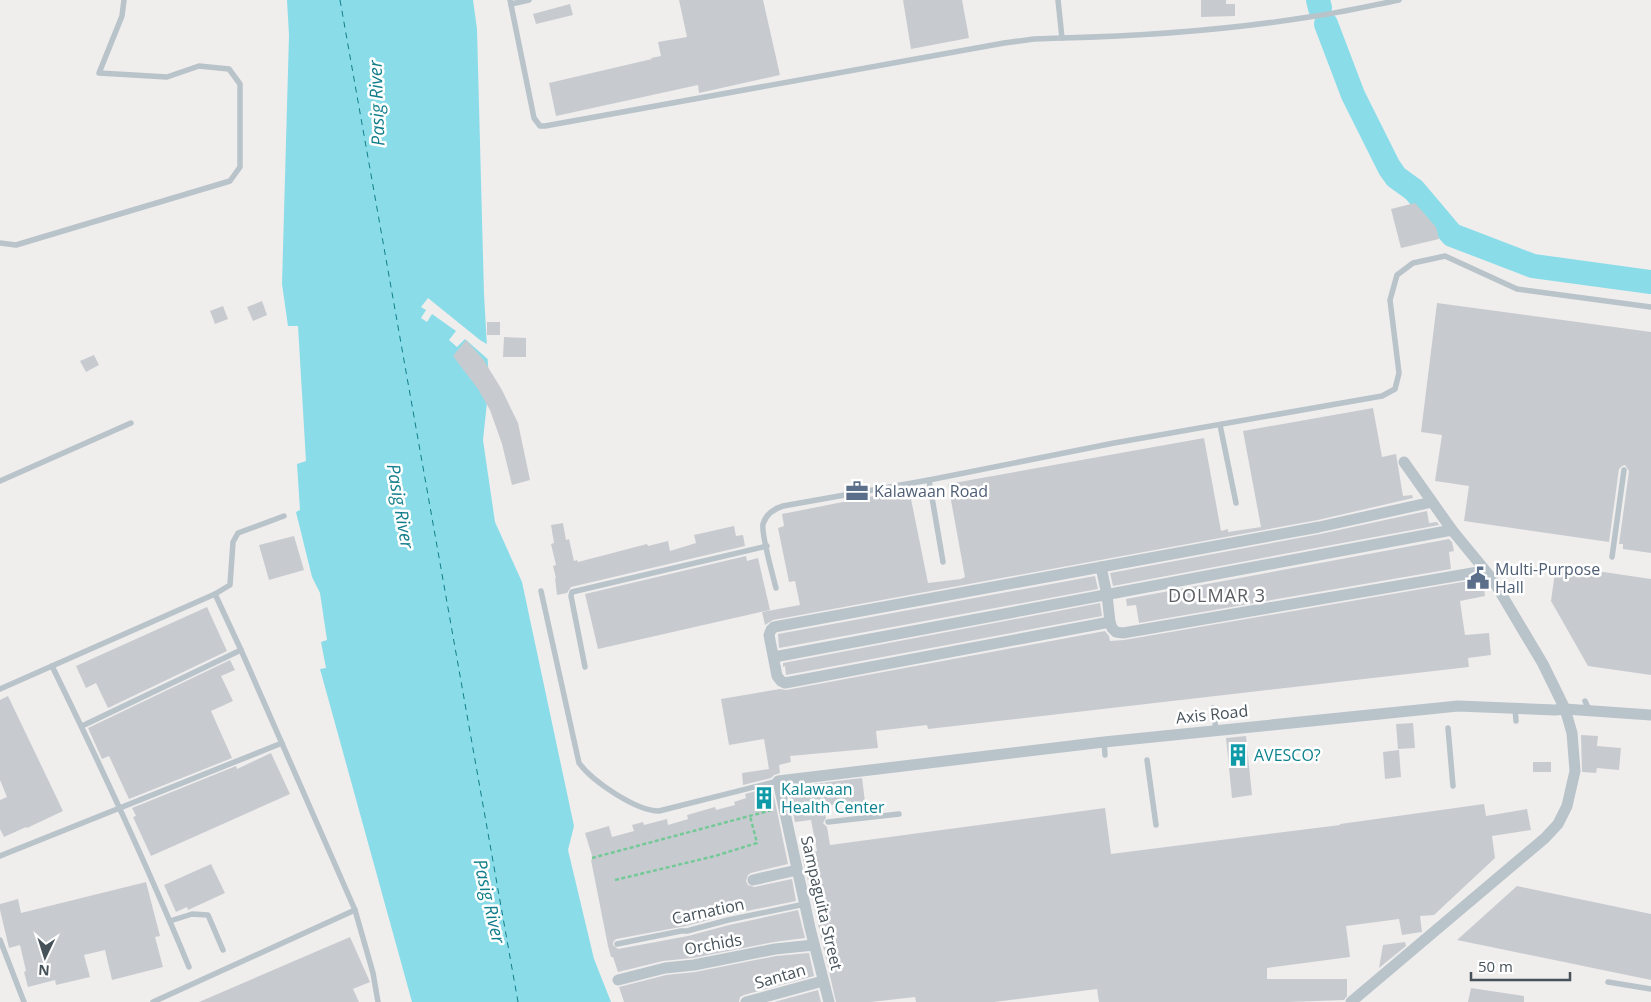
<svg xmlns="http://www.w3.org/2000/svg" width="1651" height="1002" font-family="'Open Sans',sans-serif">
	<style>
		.water { fill: #8adde8 }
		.pier { fill: #f0eded }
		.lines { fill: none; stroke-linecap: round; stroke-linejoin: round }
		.river { stroke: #8adde8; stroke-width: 24 }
		.ferry { stroke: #117e8b; stroke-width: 1; stroke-dasharray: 6 5; stroke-linecap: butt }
		.building { fill: #c7cbd0 }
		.path { stroke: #75c998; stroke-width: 2.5; stroke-dasharray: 4 2.5; stroke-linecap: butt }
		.lane { stroke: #b9c3ca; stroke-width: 5.5 }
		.street { stroke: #b9c3ca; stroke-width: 11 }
		.labels { text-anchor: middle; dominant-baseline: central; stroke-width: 5; stroke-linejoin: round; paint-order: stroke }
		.service-label { font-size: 16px; fill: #4e5e75; stroke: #fff; text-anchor: start }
		.street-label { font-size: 16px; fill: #46525a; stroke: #fff }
		.culture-label { font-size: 16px; fill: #0d838f; stroke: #fff; text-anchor: start }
		.water-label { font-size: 18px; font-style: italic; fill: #117e8b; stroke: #fff }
		.neighbourhood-label { font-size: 18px; letter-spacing: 1px; fill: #5a5e62; stroke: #fff }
	</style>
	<rect width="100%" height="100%" fill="#f0eded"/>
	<path class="water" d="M287,0H473L477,29L484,294L489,383L483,440L495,522L522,582L574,826L568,850L594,959L611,1002H412L320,669L326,668L321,642L327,640L320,593L312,577L296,512L300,510L297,464L306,461L298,326H288L282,284L289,35Z"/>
	<path class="pier" d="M428,298L480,340L490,346L491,362L465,339L457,347L449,340L456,331L432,314L427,322L421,318L426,310L421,307Z"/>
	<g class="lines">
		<g class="river">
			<path d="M1318,0L1320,8"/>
			<path d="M1326,24L1353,95L1389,167L1396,177L1414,190L1452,235L1533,266L1651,282"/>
		</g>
		<path class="ferry" d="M340,0L518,1002"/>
	</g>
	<g class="building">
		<path d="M679,0H763L780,75L699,93L698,85L556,116L549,83L652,59L651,58L661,56L658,42L687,37Z"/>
		<path d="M903,0H962L969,38L911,49Z"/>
		<path d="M1201,0H1226V4H1235V16L1201,17Z"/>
		<path d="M570,4L573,15L536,24L533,14Z"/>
		<path d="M1415,203L1436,227L1439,239L1401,248L1391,209Z"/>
		<path d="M262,301L267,315L253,321L247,307Z"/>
		<path d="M1437,303L1651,332V553L1623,549V544H1619L1629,471L1625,465L1622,466L1619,469L1609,542L1464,521L1469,486L1435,481L1442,435L1421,432Z"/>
		<path d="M223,306L228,319L215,324L210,311Z"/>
		<rect x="487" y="322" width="13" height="13"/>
		<path d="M504,337L526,338V357H503Z"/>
		<path d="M466,340L483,359L502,390L518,423L530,480L512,485L502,444L490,410L478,389L453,356Z"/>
		<path d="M94,355L99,365L86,372L80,361Z"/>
		<path d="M1373,408L1382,457L1396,454L1403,496L1412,495L1413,498L1318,520L773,620L765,625L762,612L800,605L795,581L789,582L778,528L784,526L782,514L909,489L928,583L961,579L965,577L948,484L1204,438L1221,531L1228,529V532L1261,527L1243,431Z"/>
		<path d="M1427,511L1429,523L1437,522L1439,525L1113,586L1110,573L1320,534Z"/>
		<path d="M563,523L566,540L569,539L574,561L577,560L578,562L647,544L648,546L668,541L670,551L696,543L694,535L734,526L736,536L743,535L745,546L571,587L567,593L557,595L555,578H556L553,566L556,565L551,544L554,543L551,525Z"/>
		<path d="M294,536L304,570L269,580L259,545Z"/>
		<path d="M1449,539L1452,542L1454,551L1449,552L1451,569L1139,623L1136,605L1127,606L1126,599Z"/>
		<path d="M746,556L747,561L758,558L770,610L598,649L585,594Z"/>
		<path d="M1556,565L1651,579V675L1588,666L1551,601Z"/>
		<path d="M1095,576L1098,589L779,648L778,634Z"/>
		<path d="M1483,580L1485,596L1460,601L1465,635L1489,633L1491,655L1468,658L1469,667L928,729L927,725L876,731L878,748L790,756L791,762L779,765L780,773L774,775L771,778L743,785L742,773L769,769L764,739L729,745L721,699L780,689L786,690L1105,631L1109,636L1110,641L1124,640L1462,582Z"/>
		<path d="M1100,603L1102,616L786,675L785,666L783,667V663Z"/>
		<path d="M207,607L227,651L108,708L96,683L86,688L76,666Z"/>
		<path d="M230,660L235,670L221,676L233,701L211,711L232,758L129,799L109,756L102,759L88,728Z"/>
		<path d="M8,696L63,811L27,828L26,827L4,837L0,829V800L7,797L0,780V700Z"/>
		<path d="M1413,723L1415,748L1398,749L1396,724Z"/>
		<path d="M1581,735L1598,736L1597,746L1621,748L1619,770L1597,768L1596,773L1582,772Z"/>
		<path d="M1246,736L1252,795L1232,798L1226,738Z"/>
		<path d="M1399,750L1401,777L1385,779L1383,752Z"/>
		<path d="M271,753L290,794L151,856L133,817L136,816L132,808L236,766L237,769Z"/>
		<rect x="1533" y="762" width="18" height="10"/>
		<path d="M862,778L865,802L824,806L826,818L823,823L827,827L830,845L1105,808L1111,854L1340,825V824L1484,804L1486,816L1527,809L1531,830L1492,836L1495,858L1434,915L1420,916L1422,932L1402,935L1399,919L1346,926L1350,957L1267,968V979H1347V996L1344,1000L1289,1002H1099L1097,989L994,1002H916L915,997L871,1002H836L802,855L817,851L811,820L795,822L787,787Z"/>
		<path d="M772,787L788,864L751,873L748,875L746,881L748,885L754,887L792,879L796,901L727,915L686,926L616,939L613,942V945L618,949L688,936L729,925L798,910L805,938L774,942L693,958L663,961L618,972L613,957H611L608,946L591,860L593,859L585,833L609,826L612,837L634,831L632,825L643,822L644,825L667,819L668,825L688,819L687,815L715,807L716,810L735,805L734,802L746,798L745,794Z"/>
		<path d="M211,864L225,893L188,910L187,907L176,912L164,885Z"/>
		<path d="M146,882L160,936L155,937L163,967L112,980L105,950L84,955L90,977L56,985L55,980L28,987L24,972L26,971L20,945L9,948L0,910V904L18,899L21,913Z"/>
		<path d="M1517,886L1651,914V980L1457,940Z"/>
		<path d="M350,937L370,982L353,989L359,1002H199Z"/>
		<path d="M1405,942L1406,946L1379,968L1383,945Z"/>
		<path d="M809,953L814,976L744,995L740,997L739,1002H624L619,987L666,975L695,972L776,956Z"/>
		<path d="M1471,988L1524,996V1002H1468Z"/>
		<path d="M818,990L821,1002H774Z"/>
	</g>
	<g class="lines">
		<g class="path">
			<path d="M592,858L772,810"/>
			<path d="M615,880L715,856L757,843L750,816"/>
		</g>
		<g class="lane">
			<path d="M510,0L534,118L540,126H545L1004,43L1034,39L1062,38"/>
			<path d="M1058,0L1062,38C1145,36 1227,30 1309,17C1339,13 1369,6 1399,0"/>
			<path d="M511,4L529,0"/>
			<path d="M0,243L16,245L230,181L240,167V84L229,69L199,66L167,77L99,73L122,16L124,0"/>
			<path d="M1220,425L1236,503"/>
			<path d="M929,480L943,562"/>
			<path d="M0,481L131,423"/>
			<path d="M1612,557L1624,470"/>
			<path d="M776,588C773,576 761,534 763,524C766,514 773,509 783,506L929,480L1114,443L1382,396L1395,389L1399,373L1390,300L1397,275L1413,263L1445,256L1517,289L1651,307"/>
			<path d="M541,591L579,763C592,781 636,811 659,811L778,781"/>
			<path d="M215,594L241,650L355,910L373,973L378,1002"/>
			<path d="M52,666C100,764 147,865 189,967"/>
			<path d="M585,667L571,596L572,592L767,546"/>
			<path d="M0,689L215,594L230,585L233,542L238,533L284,516"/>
			<path d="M1585,701L1590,712"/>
			<path d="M1213,708L1216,730"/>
			<path d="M1515,708L1516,721"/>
			<path d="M82,726L241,650"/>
			<path d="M1448,728L1453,786"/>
			<path d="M1104,742L1105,755"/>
			<path d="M1147,760L1156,825"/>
			<path d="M828,822L899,814"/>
			<path d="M0,856L282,743"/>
			<path d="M170,921L192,914L208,915L223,950"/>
			<path d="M0,940L24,1002"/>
			<path d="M617,944L681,931H687L728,920L805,904"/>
			<path d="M1608,982L1651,989"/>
			<path d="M153,1002L355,910"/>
		</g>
		<g class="street">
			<path d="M1432,502L1319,527L774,627L771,630L769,635L777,676L781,681L785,683L1110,622L1112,628L1116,632L1123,633L1484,571"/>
			<path d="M1101,567L1107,595L1110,622"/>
			<path d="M774,657L1452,530"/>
			<path d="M753,880L797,870"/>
			<path d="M618,980L665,968L694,965L775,949L814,945"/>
			<path d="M746,1002L823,981"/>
			<path d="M829,1002L810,928L778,781L1104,742L1458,706L1555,710L1565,709L1651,715"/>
			<path d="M1351,1002L1545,838L1558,824L1567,806L1575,771L1572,733L1565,709L1543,664L1493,580L1452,530L1404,462"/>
		</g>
	</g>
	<defs>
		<symbol id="office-bare" viewBox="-9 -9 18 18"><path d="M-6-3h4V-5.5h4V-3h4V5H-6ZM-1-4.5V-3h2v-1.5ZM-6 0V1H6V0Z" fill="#5c6f8a" stroke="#fff" stroke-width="2.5" paint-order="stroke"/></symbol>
		<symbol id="civic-bare" viewBox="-9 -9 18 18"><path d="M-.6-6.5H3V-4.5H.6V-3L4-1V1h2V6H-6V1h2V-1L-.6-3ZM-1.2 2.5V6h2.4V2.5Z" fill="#5c6f8a" stroke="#fff" stroke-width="2.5" paint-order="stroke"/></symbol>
		<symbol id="building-bare" viewBox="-9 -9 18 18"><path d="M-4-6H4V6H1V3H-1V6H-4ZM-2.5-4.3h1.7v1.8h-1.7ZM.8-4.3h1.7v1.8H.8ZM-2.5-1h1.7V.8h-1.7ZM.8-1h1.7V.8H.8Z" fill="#0f9aa8" stroke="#fff" stroke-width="2.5" paint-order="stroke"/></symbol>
	</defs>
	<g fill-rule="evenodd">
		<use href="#office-bare" x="841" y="475" width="32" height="32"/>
		<use href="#civic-bare" x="1462" y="562" width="32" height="32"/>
		<use href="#building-bare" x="1222" y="739" width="32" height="32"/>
		<use href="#building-bare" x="748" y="782" width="32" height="32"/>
	</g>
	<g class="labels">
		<g class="service-label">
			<text x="874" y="491">Kalawaan Road</text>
			<text x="1495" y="569">Multi-Purpose<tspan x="1495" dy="18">Hall</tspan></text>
		</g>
		<g class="street-label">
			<text transform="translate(1212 714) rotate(-6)">Axis Road</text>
			<text transform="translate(822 903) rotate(77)">Sampaguita Street</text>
			<text transform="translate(708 911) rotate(-12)">Carnation</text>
			<text transform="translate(713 944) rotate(-10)">Orchids</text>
			<text transform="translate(780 976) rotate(-16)">Santan</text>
		</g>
		<g class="culture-label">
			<text x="1254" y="755">AVESCO?</text>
			<text x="781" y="789">Kalawaan<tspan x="781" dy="18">Health Center</tspan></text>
		</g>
		<g class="water-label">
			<text transform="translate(376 103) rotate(-92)">Pasig River</text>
			<text transform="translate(401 506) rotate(80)">Pasig River</text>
			<text transform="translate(490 901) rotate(77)">Pasig River</text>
		</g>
		<g class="neighbourhood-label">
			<text x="1217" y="595">DOLMAR 3</text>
		</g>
	</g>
	<g transform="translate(45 957) rotate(184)" stroke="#ffffff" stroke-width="4" paint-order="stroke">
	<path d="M0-4L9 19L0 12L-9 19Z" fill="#46525a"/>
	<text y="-8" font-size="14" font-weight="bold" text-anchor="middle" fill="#46525a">N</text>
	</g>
	<path d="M1471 972v8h99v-8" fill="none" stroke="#46525a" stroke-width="2.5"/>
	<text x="1478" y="972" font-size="15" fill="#46525a" stroke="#ffffff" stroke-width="4" paint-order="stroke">50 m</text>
</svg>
